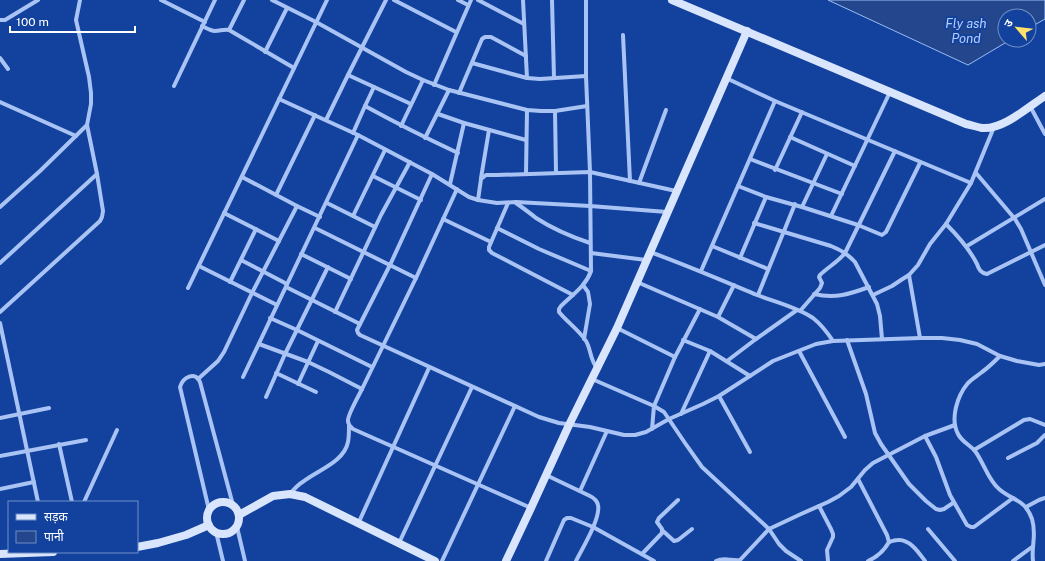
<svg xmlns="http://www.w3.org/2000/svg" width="1045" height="561" font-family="'Public Sans','Noto Sans Devanagari',sans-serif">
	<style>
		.water { fill: #23468c; stroke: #9bbdf7 }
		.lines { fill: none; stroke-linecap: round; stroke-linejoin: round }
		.street { stroke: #a9c4f4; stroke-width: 4 }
		.secondary { stroke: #d9e5fd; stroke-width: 8 }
		.labels { text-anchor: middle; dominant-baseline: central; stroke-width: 3.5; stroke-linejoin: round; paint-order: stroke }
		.water-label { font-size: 13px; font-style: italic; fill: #b6cffb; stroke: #12429e }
	</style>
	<rect width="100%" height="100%" fill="#12429e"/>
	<path class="water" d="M828,0H1045V19L1029,28V16H1005V40H1010L968,65Z"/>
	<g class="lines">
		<g class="street">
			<path d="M161,0L205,22"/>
			<path d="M272,0L316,22L406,72L423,80L449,90L527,110L541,111H555L587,106"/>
			<path d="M394,0L456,32"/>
			<path d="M458,0L468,5"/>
			<path d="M478,0L524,24"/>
			<path d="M523,0L527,78"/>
			<path d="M552,0L554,78"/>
			<path d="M586,0V76L590,172L591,271C586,286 572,295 561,306L559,309V312C567,322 579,330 586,341C591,349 590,360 597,368"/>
			<path d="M0,20H5L38,0"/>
			<path d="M202,26C206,28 211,31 215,31C220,31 224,29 229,30L294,68"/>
			<path d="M229,30L244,0"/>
			<path d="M623,35L630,181"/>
			<path d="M265,52L287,8"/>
			<path d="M0,58L8,69"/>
			<path d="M472,63L527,78L540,79L586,76"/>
			<path d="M348,75L411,104"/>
			<path d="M726,78L775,101L971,183"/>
			<path d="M434,85L471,0"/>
			<path d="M174,86L215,0"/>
			<path d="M459,93L482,39L485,37H491L526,56"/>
			<path d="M279,99L358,135L432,174L469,197L478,200L497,203L516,202L590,206L667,212"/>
			<path d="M0,102L76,136"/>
			<path d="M365,106L374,87"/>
			<path d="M1030,106L1045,134"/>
			<path d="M555,111L556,173"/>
			<path d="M438,114L464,123L526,140"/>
			<path d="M326,120L348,75L386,0"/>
			<path d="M401,126L423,80"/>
			<path d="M353,133L365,106C396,123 426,138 458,153"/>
			<path d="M790,137L855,166"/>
			<path d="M425,138L449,90"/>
			<path d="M750,159L842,194"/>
			<path d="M775,170L802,112"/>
			<path d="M976,173L1015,219L1021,229L1045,285"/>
			<path d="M432,174L390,265L357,330L358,333L360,335L539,417L559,423L590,427L624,435H635L646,432L669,419L703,404L719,396L773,361L816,344L833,341L920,338H942L960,340L977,344L1000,356L1017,361L1039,365L1045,364"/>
			<path d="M526,174L527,110"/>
			<path d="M373,176L421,200"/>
			<path d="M242,177L297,206L320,217"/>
			<path d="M481,178L489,130"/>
			<path d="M639,183L666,110"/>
			<path d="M450,184L464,123"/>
			<path d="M738,186L766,197L802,207L858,225L882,235L886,232L920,163"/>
			<path d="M276,195L315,115"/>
			<path d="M478,200L481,179L486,175H497L590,172L676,191"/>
			<path d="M327,203L375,227"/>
			<path d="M508,203L489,247V250L492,253L573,295"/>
			<path d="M516,203C523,208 530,213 536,218C553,229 572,237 590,243"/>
			<path d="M0,207L40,171L87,125"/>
			<path d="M802,207L827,154"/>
			<path d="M224,213L279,241"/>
			<path d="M353,216L385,150"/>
			<path d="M831,216L890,92"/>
			<path d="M443,219L491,242"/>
			<path d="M754,223L831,246C841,250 848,254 855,262L877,304L880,316L882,339"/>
			<path d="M946,224C958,236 969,248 977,264C979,270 981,273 987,274L1045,245"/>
			<path d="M315,228L416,278"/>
			<path d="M497,228L539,249L591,271"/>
			<path d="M712,246L768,269"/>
			<path d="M967,246L1045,199"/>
			<path d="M650,252C686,265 721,280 757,295C775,302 797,307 813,318C822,325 827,332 833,341"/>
			<path d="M591,253L646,260"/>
			<path d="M301,254L351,279"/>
			<path d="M740,258L766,197"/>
			<path d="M241,260L287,284"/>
			<path d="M0,263L97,174"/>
			<path d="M199,266L277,305"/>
			<path d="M701,271L775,101"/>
			<path d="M909,275L920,338"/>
			<path d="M230,282L256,229"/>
			<path d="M637,282L718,317L756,339"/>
			<path d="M583,285L588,292L590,304L584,339"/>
			<path d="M286,287L360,324"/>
			<path d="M188,288L327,0"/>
			<path d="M814,294C835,299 850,294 869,287"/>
			<path d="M758,295L795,204"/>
			<path d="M873,295L892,286L901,280L909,275L918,265L930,244L946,224L971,183L994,127"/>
			<path d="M800,311L820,288L822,283L819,277L820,275C828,267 838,262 845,253L895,151"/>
			<path d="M0,312L100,221L102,217L103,211L97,174L87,125L91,104V93L89,77L76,20L80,0"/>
			<path d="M335,312L381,215L410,162"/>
			<path d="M718,317L734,285"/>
			<path d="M270,318L297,330L372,367"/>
			<path d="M0,323L38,502"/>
			<path d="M617,328L675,357"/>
			<path d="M683,340L710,351L750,376"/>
			<path d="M847,340L866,394L875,433L881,444L909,484L926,501L936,509L940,510L944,509L953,503"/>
			<path d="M259,344L308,362L329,372L362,389L416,278L457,189"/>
			<path d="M799,351L845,437"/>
			<path d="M1000,356C994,362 989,367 982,372C977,376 972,379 968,383C957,396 950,419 958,434C962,442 970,445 975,451C984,463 988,480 999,489C1013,501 1025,499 1032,519C1037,535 1031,546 1033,561"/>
			<path d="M727,361L756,339L797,310"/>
			<path d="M276,373L316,392"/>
			<path d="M243,377C281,296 320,216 358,135"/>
			<path d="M198,379L218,361L224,352L252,293L297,206"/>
			<path d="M592,379L654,406L675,357L700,309"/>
			<path d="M298,384L318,341"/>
			<path d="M362,389C359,395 347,416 348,421C348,425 351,427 353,429L531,508"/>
			<path d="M719,396L750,452"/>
			<path d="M266,397L285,354L328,267"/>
			<path d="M681,414L710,351"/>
			<path d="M0,418L49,408"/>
			<path d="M652,429L654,406L664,412L685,443L702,467L769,529L779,544L786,551L801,561"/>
			<path d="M925,436L936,457L950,495L967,525L971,527H974L1013,498"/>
			<path d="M59,444L72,502"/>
			<path d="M974,450L1024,420L1030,419L1045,425"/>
			<path d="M0,456L86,440"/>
			<path d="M1008,458L1037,443L1045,435"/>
			<path d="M546,475L590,496C594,498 597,500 598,505C601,518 582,549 576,561"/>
			<path d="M858,479L887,535L889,542C884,551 877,557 868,561"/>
			<path d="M0,489L34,482"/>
			<path d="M580,491L607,431"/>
			<path d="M290,494C294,489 299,484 304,481C318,470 344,462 348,442C349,437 349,431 349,426"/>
			<path d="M84,502L117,430"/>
			<path d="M819,506L831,529L833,534V537L827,550L828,561"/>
			<path d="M1026,507L1039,500L1045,498"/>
			<path d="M209,510L180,387C183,377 195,371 200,382L233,505"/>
			<path d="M358,524L429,368"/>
			<path d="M237,527L245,561"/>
			<path d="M928,529L955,561"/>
			<path d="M663,531L674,541L678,540L692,529"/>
			<path d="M216,532L223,561"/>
			<path d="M889,542C892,541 895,540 898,540C910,539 919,553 925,561"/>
			<path d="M399,543L472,387"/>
			<path d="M642,554L662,533V529L657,522L659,518L678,500"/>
			<path d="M442,561L515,406"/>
			<path d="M546,561L564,520L567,518H571L593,527L654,561"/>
			<path d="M716,561C724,557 731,561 740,560L769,529L801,514L828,502L839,496L851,487L865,470L873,463L925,436L955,425"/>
			<path d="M1013,561L1032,547"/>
		</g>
		<g class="secondary">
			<path d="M672,0L966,124C971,125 977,127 982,128C1003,130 1028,107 1045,96"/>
			<circle cx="223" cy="518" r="16"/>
			<path d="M239,515L273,496L290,494L305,497L435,561"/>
			<path d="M137,547L158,543L186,535L209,525"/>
			<path d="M0,554L53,552"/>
			<path d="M506,561L531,508L569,425L617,328L747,31"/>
		</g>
	</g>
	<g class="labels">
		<g class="water-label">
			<text x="966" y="23">Fly ash<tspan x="966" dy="15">Pond</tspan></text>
		</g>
	</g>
	<rect x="8" y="501" width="130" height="52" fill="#12429e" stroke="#718ec5"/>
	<rect x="16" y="514" width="20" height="6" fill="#d9e5fd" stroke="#718ec5"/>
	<text x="44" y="521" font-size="12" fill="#ffffff">सड़क</text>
	<rect x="16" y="531" width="20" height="12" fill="#23468c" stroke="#718ec5"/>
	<text x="44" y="541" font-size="12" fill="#ffffff">पानी</text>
	<g transform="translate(1017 28) rotate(298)"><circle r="19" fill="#12429e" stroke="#718ec5"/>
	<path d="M0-3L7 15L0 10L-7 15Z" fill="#ffe26c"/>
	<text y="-6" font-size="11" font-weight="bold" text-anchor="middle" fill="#ffffff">उ</text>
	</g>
	<path d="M10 26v6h125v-6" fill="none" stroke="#ffffff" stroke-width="2"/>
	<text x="16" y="26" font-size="12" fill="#ffffff" stroke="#12429e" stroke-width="3" paint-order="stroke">100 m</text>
</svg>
